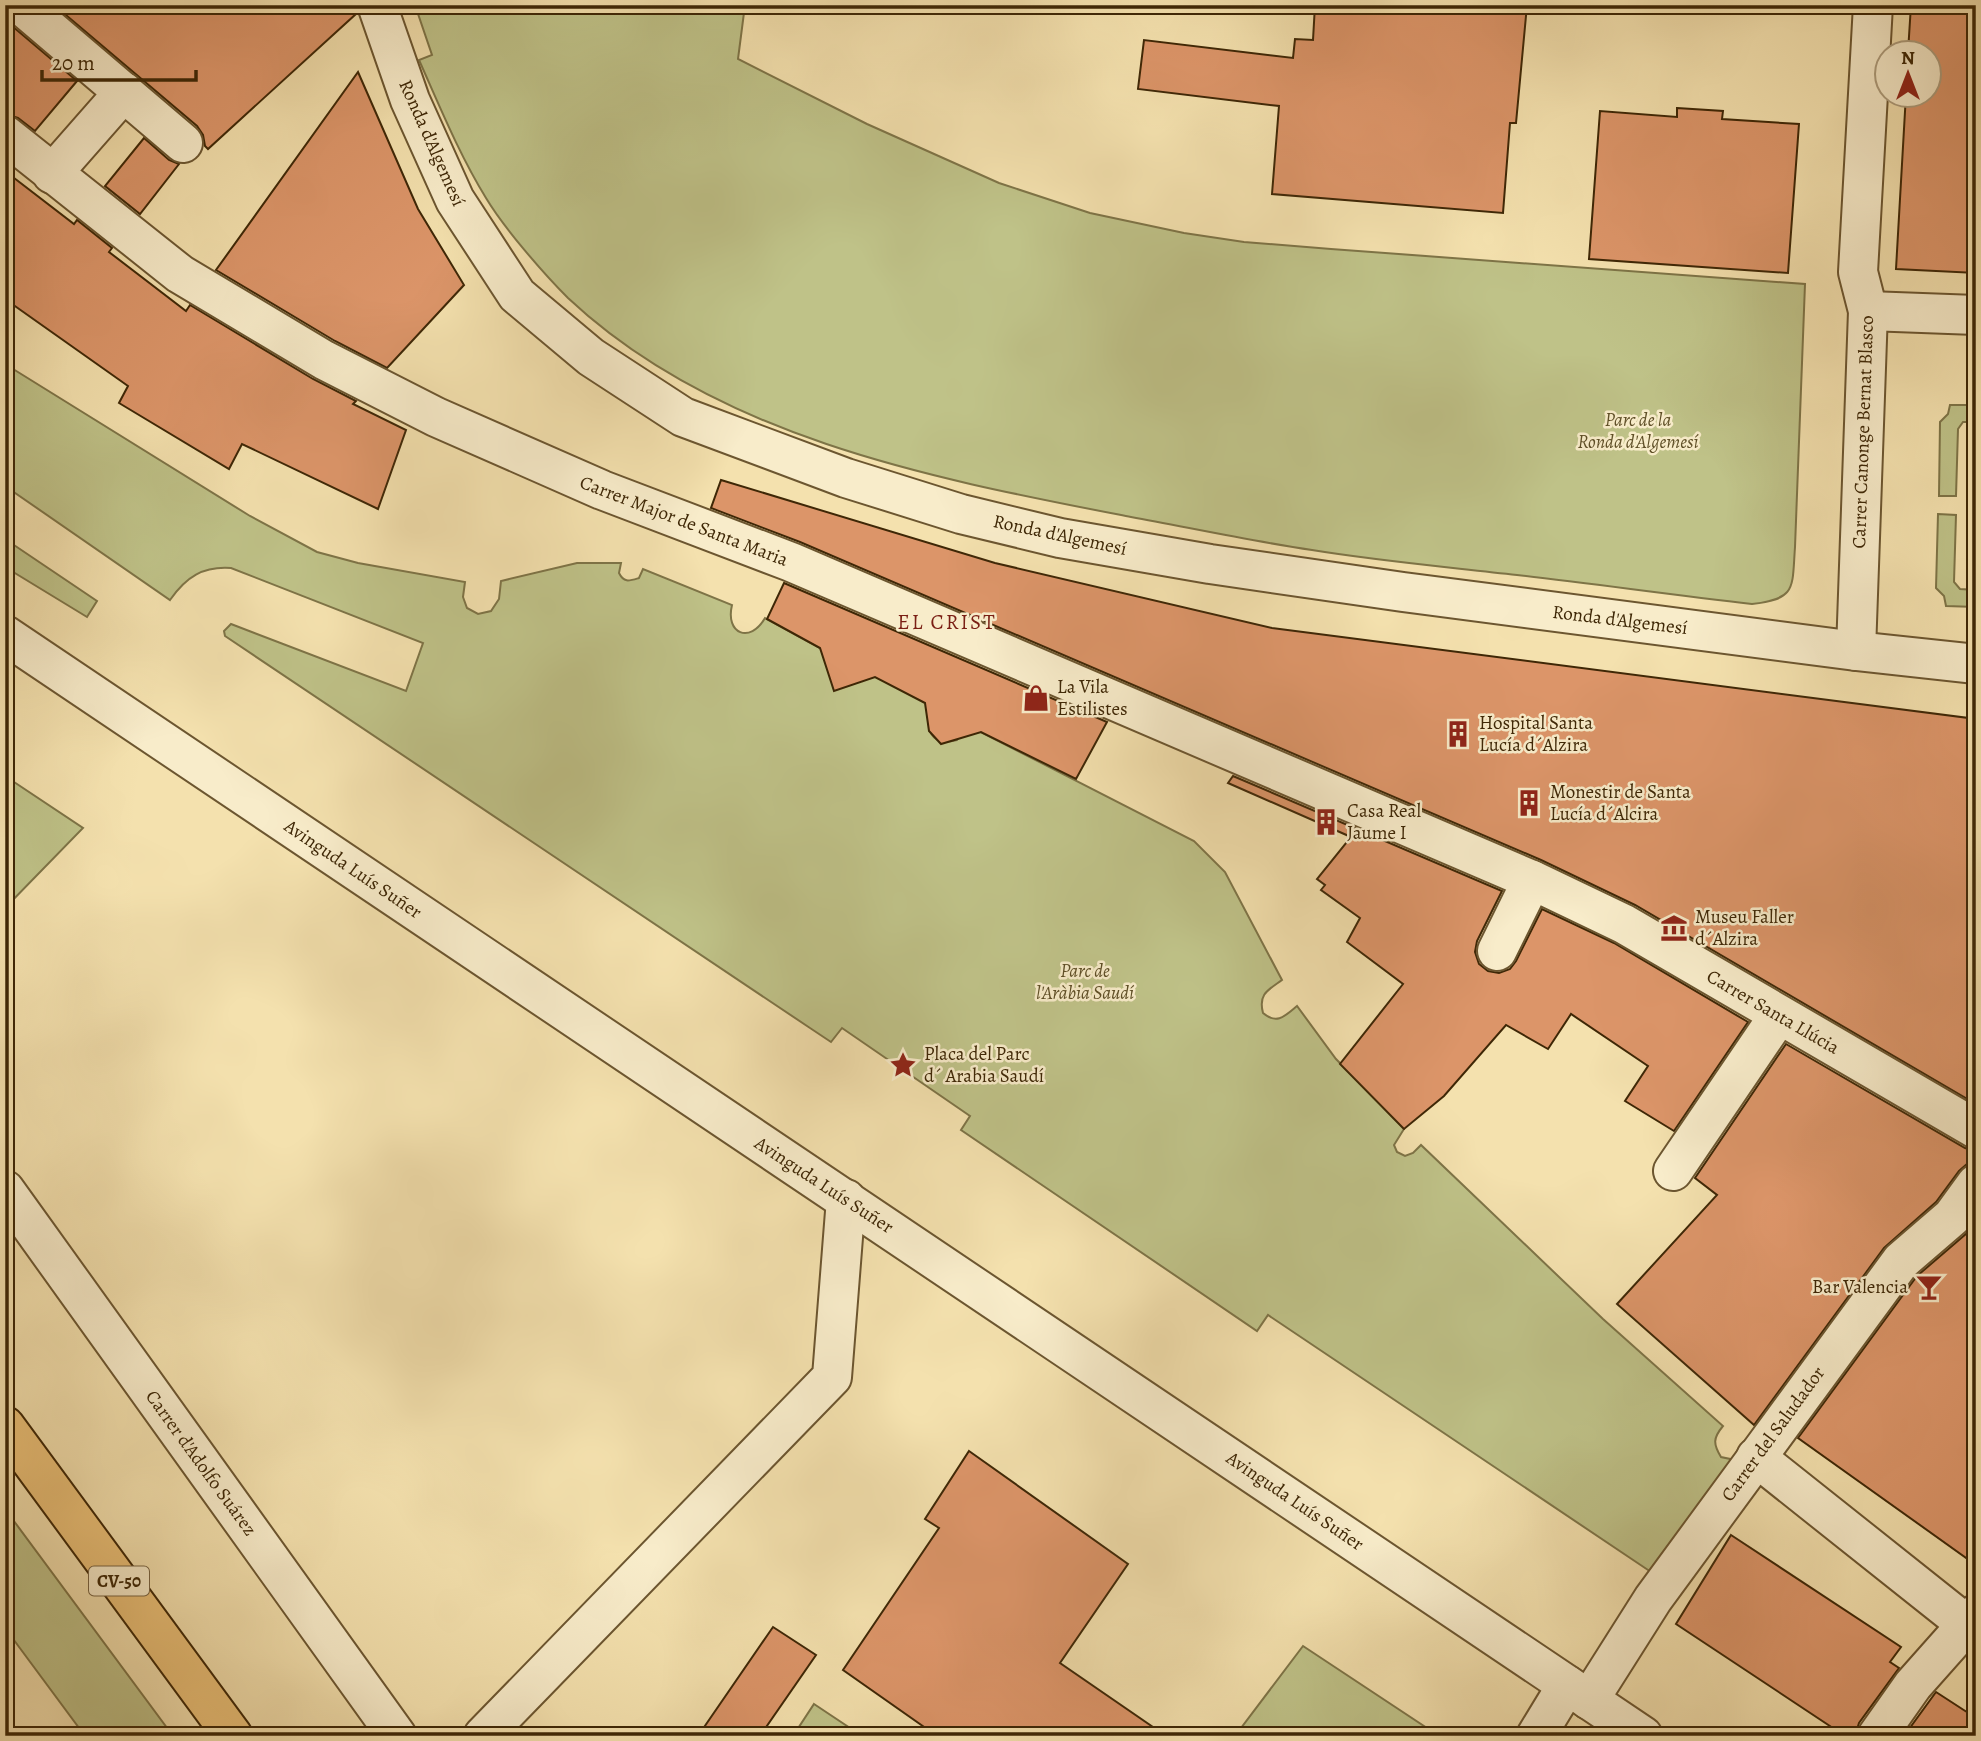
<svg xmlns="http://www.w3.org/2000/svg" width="1981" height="1741" font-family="Alegreya,serif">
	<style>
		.green { fill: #bfc288; stroke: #7e7447; stroke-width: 2 }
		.building { fill: #dc9569; stroke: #3e2706; stroke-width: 2 }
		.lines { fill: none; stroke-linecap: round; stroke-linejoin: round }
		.minor-casing { stroke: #6c5630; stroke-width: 42 }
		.major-casing { stroke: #3e2706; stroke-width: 42 }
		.minor { stroke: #f8ecca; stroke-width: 38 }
		.major { stroke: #eac077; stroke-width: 38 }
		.labels { text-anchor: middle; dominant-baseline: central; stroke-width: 5; stroke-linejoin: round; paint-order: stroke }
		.shield { fill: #f8ecca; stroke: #766241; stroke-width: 2 }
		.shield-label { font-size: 18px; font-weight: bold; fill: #3e2706 }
		.street-label { font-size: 19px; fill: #3e2706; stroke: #f8ecca }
		.park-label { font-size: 19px; font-style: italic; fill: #5e4e26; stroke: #f8ecca }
		.poi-label { font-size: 19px; fill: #3e2706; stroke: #f8ecca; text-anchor: start }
		.neighbourhood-label { font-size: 21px; letter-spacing: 2px; fill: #7a1f14; stroke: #f8ecca }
	</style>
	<rect width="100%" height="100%" fill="#f4e1ae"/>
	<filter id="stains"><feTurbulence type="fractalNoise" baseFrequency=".00286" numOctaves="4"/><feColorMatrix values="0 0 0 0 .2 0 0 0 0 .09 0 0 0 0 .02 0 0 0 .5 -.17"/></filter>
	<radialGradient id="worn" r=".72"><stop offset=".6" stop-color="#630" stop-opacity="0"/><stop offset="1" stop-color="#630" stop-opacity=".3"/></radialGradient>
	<g class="green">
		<path d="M415,5H745L738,59L867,124L999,183L1090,213L1184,233L1244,242L1331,249L1805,284L1795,547C1792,588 1797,599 1752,604C1673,595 1595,584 1517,575C1448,567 1379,561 1312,550C1251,541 1191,528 1131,517C936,479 718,439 568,298C543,273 504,228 486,198C459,154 440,107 419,60L432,55Z"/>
		<path d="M5,364L250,516L317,552L358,563L465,582L463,597L467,608L478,614L491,611L499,599L501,581L577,563H621L619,573C624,583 629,581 639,578L643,569L732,605C725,634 750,644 765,618L831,654C821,685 848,699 865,671L935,707C922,728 931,747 957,740L967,725L1194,841L1225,872L1282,980C1268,990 1258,994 1263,1013C1277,1025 1285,1016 1297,1006L1336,1059L1404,1129L1394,1145L1397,1152L1405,1156L1413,1153L1421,1145L1603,1319L1723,1426C1713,1438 1713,1444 1721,1457L1735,1460L1651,1572L1268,1315L1257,1331L961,1130L970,1116L842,1028L831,1042L810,1028L225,636L224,631L231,624L406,691L423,643L231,568C203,566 186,577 170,600L5,486Z"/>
		<path d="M1950,405H1976V422H1963L1958,429L1956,496H1939L1940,422L1948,414Z"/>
		<path d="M1938,514L1956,515L1954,582L1960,589L1976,590V607L1946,606L1944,596L1936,588Z"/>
		<path d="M5,539L97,601L87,617L5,567Z"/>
		<path d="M5,776L83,828L5,908Z"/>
		<path d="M5,1509L173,1736H85L5,1628Z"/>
		<path d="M1303,1646L1439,1736H1235Z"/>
		<path d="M814,1704L862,1736H793Z"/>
	</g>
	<g class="building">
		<path d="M64,5H356L357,13L208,149L205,146L203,135L197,126L60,10Z"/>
		<path d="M1315,5H1527L1516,123H1510L1503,213L1272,194L1279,106L1138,89L1144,40L1293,58L1295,39L1313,40Z"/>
		<path d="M1911,5H1976V273L1896,269L1906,94H1928V52H1908Z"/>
		<path d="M5,20L77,81L35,131L18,118L5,114Z"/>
		<path d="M358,72L418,209L464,285L387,368L335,341L216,270Z"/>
		<path d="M1677,108L1723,111L1722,119L1799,124L1788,273L1589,259L1600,111L1677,117Z"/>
		<path d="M144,138L169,160L179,164L140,214L105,186Z"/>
		<path d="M5,171L74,224L77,220L112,248L109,252L186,311L190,305L313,379L356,401L353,404L406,430L378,509L242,444L229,469L119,403L128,386L5,299Z"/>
		<path d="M721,480L995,563L1272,628L1976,719V1104L1635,905L1541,860L800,542L711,508Z"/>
		<path d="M784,583L1107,722L1076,779L981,732L941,744L929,731L925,703L875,677L834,691L820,648L767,619Z"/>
		<path d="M1233,776L1502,891L1477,941L1475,952L1479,964L1488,971L1499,973L1510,969L1516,961L1542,909L1614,943L1748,1022L1674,1131L1625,1101L1648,1066L1571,1014L1548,1049L1506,1025L1444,1096L1404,1129L1340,1064L1403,984L1347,942L1360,918L1321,890L1325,885L1317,879L1351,837L1228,783Z"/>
		<path d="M1786,1044L1965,1148L1976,1151V1163L1967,1164L1959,1171L1936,1202L1884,1248L1754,1425L1617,1304L1717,1195L1695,1178Z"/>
		<path d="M1976,1222V1565L1798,1438L1917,1276L1967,1233Z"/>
		<path d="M969,1451L1128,1564L1060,1663L1166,1736H937L843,1670L939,1528L925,1519Z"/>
		<path d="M1731,1535L1901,1647L1890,1662L1899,1668L1859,1723L1855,1736H1845L1676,1624Z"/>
		<path d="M773,1627L816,1655L760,1736H698Z"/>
		<path d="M1936,1692L1976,1718V1736H1904Z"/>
	</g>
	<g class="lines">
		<defs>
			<g id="minor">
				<path d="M21,5L183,143"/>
				<path d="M377,5L410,100L455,200L517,295L591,357L683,417L846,478L961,514L1060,538L1210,564L1403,592L1856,651L1976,664"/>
				<path d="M5,135L180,274L324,360L436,417L602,490L791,562L1532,880L1624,924L1976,1129"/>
				<path d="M52,174L124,92"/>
				<path d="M1868,311L1976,315"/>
				<path d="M5,635L1643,1736"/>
				<path d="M1856,651L1868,311L1858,272L1873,5"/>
				<path d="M1497,951L1532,880"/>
				<path d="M1673,1171L1779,1015"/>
				<path d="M5,1190L397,1736"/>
				<path d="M1756,1457L1966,1624"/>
				<path d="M1589,1700L1653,1599L1901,1261L1952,1217L1976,1184"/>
				<path d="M483,1736L832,1377L846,1199"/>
				<path d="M1536,1736L1567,1685"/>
				<path d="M1877,1736L1913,1685L1976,1614"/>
			</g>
			<path id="major" d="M5,1426L233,1736"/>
		</defs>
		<use href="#minor" class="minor-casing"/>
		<use href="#major" class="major-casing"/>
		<use href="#minor" class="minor"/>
		<use href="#major" class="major"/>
	</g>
	<defs>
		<symbol id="shop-bare" viewBox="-9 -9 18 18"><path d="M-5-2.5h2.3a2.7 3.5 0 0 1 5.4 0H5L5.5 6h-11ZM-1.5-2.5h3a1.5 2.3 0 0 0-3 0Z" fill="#8f2418" stroke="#f8ecca" stroke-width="2.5" paint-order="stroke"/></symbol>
		<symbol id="building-bare" viewBox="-9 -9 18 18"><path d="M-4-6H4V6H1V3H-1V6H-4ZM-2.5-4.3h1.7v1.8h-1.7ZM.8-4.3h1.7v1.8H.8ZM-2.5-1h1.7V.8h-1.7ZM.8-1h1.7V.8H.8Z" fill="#8f2418" stroke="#f8ecca" stroke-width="2.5" paint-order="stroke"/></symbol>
		<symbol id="museum-bare" viewBox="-9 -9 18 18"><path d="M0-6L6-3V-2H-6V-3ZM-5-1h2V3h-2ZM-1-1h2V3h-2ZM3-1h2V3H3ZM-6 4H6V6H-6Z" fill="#8f2418" stroke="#f8ecca" stroke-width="2.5" paint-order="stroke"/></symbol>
		<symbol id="sight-bare" viewBox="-9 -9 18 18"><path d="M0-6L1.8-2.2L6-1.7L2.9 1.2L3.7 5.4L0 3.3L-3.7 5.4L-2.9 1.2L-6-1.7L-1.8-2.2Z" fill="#8f2418" stroke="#f8ecca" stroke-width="2.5" paint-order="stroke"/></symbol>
		<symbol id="bar-bare" viewBox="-9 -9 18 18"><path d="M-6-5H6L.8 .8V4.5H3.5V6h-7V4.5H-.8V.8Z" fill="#8f2418" stroke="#f8ecca" stroke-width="2.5" paint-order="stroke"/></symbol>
	</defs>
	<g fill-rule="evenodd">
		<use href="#shop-bare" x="1017" y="679" width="38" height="38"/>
		<use href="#building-bare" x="1439" y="715" width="38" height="38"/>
		<use href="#building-bare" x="1510" y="784" width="38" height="38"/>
		<use href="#building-bare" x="1307" y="803" width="38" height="38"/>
		<use href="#museum-bare" x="1655" y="909" width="38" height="38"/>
		<use href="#sight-bare" x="884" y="1046" width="38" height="38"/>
		<use href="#bar-bare" x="1910" y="1268" width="38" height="38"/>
	</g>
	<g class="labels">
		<rect class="shield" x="89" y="1566.5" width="60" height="29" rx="5"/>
		<g class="shield-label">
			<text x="119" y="1581">CV-50</text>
		</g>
		<g class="street-label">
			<text transform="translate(432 143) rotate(66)">Ronda d'Algemesí</text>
			<text transform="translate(1863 432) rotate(-88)">Carrer Canonge Bernat Blasco</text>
			<text transform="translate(684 521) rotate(21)">Carrer Major de Santa Maria</text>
			<text transform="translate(1060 535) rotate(12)">Ronda d'Algemesí</text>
			<text transform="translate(1620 620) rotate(7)">Ronda d'Algemesí</text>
			<text transform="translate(353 869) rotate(34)">Avinguda Luís Suñer</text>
			<text transform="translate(1773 1012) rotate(30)">Carrer Santa Llúcia</text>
			<text transform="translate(824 1185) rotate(33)">Avinguda Luís Suñer</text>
			<text transform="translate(1773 1434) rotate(-54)">Carrer del Saludador</text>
			<text transform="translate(201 1463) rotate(54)">Carrer d'Adolfo Suárez</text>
			<text transform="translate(1295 1501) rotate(34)">Avinguda Luís Suñer</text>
		</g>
		<g class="park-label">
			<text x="1638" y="420">Parc de la<tspan x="1638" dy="22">Ronda d'Algemesí</tspan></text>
			<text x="1085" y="971">Parc de<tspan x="1085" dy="22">l'Aràbia Saudí</tspan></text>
		</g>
		<g class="poi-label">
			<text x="1057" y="687">La Vila<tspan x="1057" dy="22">Estilistes</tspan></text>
			<text x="1479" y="723">Hospital Santa<tspan x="1479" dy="22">Lucía d´Alzira</tspan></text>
			<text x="1550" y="792">Monestir de Santa<tspan x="1550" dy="22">Lucía d´Alcira</tspan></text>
			<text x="1347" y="811">Casa Real<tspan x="1347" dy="22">Jaume I</tspan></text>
			<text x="1695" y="917">Museu Faller<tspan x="1695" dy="22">d´Alzira</tspan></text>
			<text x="924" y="1054">Placa del Parc<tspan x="924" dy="22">d´ Arabia Saudí</tspan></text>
			<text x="1908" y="1287" text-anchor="end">Bar Valencia</text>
		</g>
		<g class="neighbourhood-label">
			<text x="947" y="622">EL CRIST</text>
		</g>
	</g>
	<rect width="1981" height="1741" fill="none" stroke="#f4e1ae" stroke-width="28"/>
	<rect x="7" y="7" width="1967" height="1727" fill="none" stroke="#3e2706" stroke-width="3.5"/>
	<rect x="14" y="14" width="1953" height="1713" fill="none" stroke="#3e2706" stroke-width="2"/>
	<g transform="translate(1908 74)"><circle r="33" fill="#f8ecca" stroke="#ae9d7c" stroke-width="2"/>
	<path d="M0-5L12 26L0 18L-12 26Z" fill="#8f2418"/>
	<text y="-10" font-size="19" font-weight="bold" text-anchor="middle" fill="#3e2706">N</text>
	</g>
	<path d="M42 70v10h154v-10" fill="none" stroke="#3e2706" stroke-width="3.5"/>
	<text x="52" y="70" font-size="21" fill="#3e2706" stroke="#f8ecca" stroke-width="5" paint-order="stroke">20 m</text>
	<rect width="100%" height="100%" filter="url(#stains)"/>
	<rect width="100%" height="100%" fill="url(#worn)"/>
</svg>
